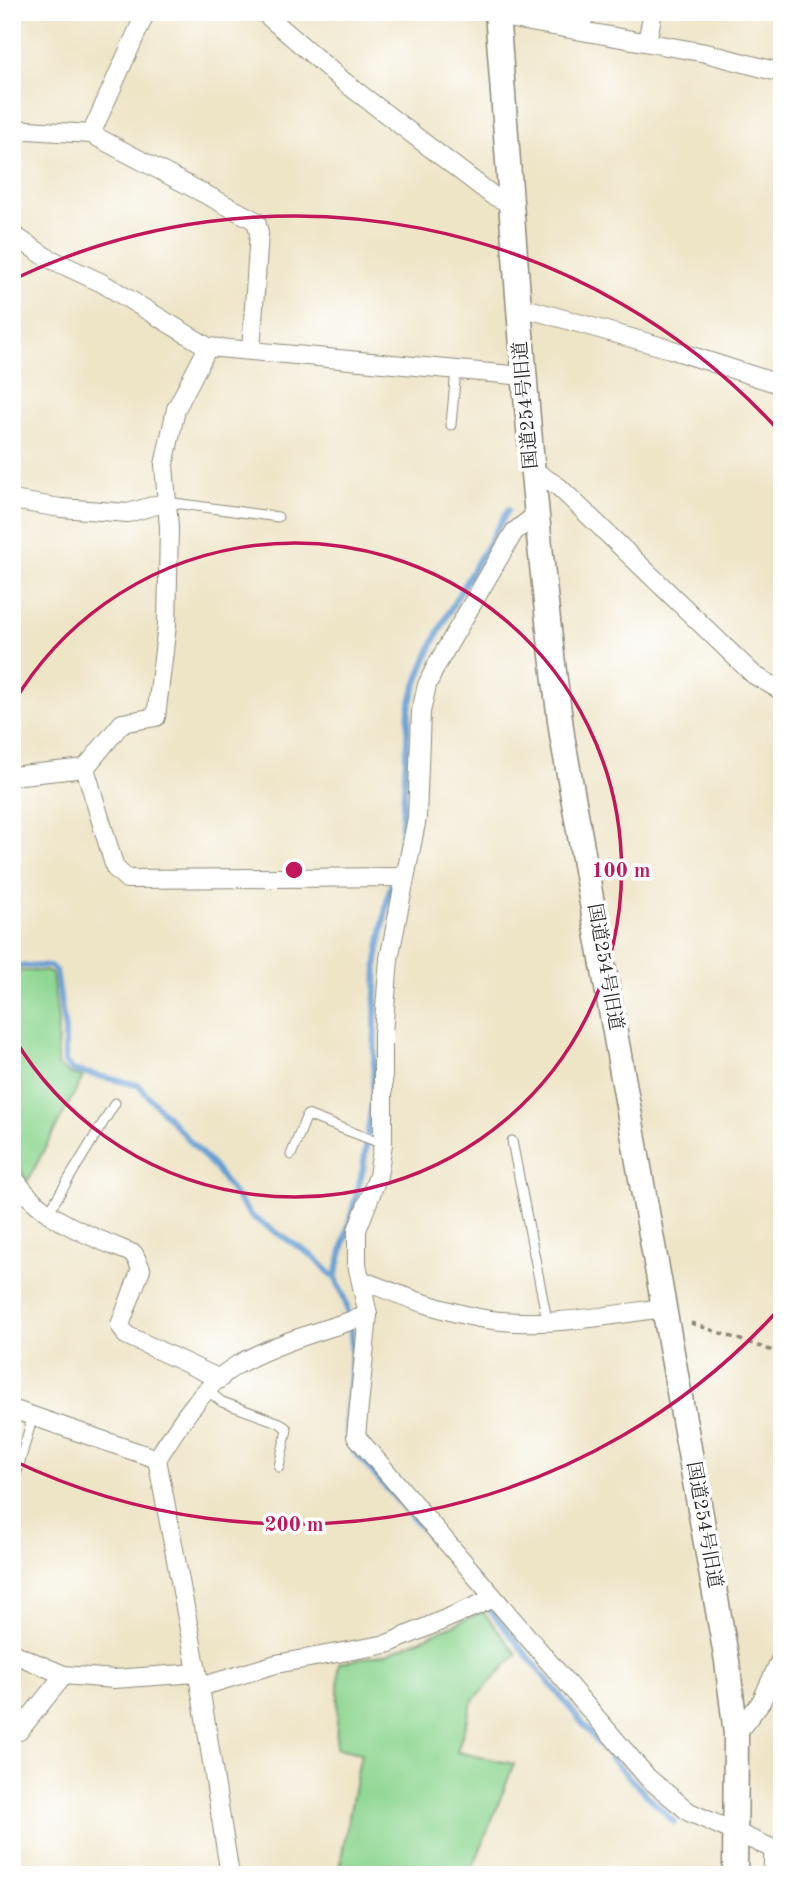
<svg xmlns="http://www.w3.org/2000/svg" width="794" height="1887" font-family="'Old Standard TT','Noto Serif JP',serif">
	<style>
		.green { fill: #8ed691; stroke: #5c805e; stroke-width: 2 }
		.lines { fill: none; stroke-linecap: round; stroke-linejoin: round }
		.stream { stroke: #659ed3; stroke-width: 6 }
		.lane-casing { stroke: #8c8878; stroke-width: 11 }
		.street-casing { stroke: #8c8878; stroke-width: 20 }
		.secondary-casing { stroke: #8c8878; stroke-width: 27 }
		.path { stroke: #8c8878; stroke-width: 3.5; stroke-dasharray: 5 5; stroke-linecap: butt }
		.lane { stroke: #fff; stroke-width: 9 }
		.street { stroke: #fff; stroke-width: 18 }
		.secondary { stroke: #fff; stroke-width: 24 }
		.ring { fill: none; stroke: #c2185b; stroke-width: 3.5 }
		.labels { text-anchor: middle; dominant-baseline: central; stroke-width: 7; stroke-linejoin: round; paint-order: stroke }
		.street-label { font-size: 19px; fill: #2b2b2b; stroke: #fff }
		.centre { fill: #c2185b; stroke: #fff; stroke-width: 3.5 }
		.ring-label { font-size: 21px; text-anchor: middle; font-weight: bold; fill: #c2185b; stroke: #fff; stroke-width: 7; stroke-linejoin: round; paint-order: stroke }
	</style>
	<rect width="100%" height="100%" fill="#fff"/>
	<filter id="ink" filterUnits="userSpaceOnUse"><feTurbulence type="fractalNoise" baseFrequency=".0143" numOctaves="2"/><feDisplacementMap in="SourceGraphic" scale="14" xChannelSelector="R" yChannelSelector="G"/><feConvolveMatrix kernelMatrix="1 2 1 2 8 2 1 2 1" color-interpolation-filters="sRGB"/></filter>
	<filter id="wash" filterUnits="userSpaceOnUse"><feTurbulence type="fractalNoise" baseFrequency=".00686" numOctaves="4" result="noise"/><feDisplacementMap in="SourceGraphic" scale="28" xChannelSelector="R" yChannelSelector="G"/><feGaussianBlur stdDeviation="1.57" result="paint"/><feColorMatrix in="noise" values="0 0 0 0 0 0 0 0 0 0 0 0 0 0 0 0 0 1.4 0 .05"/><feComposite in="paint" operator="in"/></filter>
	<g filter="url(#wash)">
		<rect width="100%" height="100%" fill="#eee4c6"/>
		<g class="green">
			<path d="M12,971H46L52,974L58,1021L57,1065L70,1074L83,1077L27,1182L12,1149Z"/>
			<path d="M483,1612L517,1654L473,1700L457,1752L514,1764L470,1875H338L361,1753L336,1748L339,1663L389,1653Z"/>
		</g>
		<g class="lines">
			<g class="stream">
				<path d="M508,510C472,573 428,637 409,708L400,858L388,896L377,961L373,1094L363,1169L335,1278C354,1309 353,1349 350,1385C348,1409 342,1426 352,1449L442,1551L614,1762L674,1822"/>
				<path d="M12,966H50L56,971L65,1031V1063L72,1070L138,1085L213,1166L251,1216L314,1257L335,1278"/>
			</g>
		</g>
	</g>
	<g filter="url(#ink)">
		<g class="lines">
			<defs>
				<g id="lane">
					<path d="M451,425L456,370"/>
					<path d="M167,502L278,517"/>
					<path d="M512,1141L547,1320"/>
					<path d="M291,1155L307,1115L383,1144"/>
					<path d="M48,1213L115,1103"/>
					<path d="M208,1391L222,1402L280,1423L287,1429L279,1467"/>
					<path d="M12,1489L33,1416"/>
					<path d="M768,1875L769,1847"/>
				</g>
				<g id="street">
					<path d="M263,12L343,81L492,195L511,204"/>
					<path d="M497,16L706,53L782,73"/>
					<path d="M581,30L584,12"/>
					<path d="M647,42L653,12"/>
					<path d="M12,129L91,134L256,221L259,233L251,351"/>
					<path d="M91,134L146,12"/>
					<path d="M12,234L46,257L102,283L208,347L524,376"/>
					<path d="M518,306L670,349L782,385"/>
					<path d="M533,470L559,487L754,675L782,691"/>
					<path d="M12,500L61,508L128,513L167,502"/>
					<path d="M537,514L514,532L436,666L427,685L421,712L417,818L389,959L383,1034V1144L378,1176L357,1230V1264L368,1315L356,1436L648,1778L689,1812L769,1847L782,1856"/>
					<path d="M85,768L115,868L127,879L405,877"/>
					<path d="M12,776L85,768L122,723L156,717L167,625L169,528L164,465L176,409L208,347"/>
					<path d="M12,1174C38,1219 88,1235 134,1254L141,1269L120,1325L126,1335L220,1379"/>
					<path d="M361,1280C400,1295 438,1310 479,1318C538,1329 604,1316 663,1308"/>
					<path d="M12,1409L157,1459"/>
					<path d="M12,1653L64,1675L114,1679L197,1673"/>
					<path d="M200,1687L276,1664L387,1644L492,1599"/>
					<path d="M12,1729L19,1731L64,1675"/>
					<path d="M736,1734L761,1702L782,1656"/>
					<path d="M230,1875L200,1687L157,1459C178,1426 203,1385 237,1365C277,1342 325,1330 368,1315"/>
				</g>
				<path id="secondary" d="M497,12C515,253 530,495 562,735L727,1661L736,1734L735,1875"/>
			</defs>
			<use href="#lane" class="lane-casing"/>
			<use href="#street" class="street-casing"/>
			<use href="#secondary" class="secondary-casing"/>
			<path class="path" d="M691,1323L782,1354"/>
			<use href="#lane" class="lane"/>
			<use href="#street" class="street"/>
			<use href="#secondary" class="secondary"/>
		</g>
	</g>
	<g class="ring">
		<path d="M14 702A327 327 0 1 1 14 1038"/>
		<path d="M780 1308A654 654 0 0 1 12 1460M12 280A654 654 0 0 1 780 432"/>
	</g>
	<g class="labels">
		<g class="street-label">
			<text transform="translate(527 405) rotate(-95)">国道254号旧道</text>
			<text transform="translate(604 967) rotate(80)">国道254号旧道</text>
			<text transform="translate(703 1525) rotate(80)">国道254号旧道</text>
		</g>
	</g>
	<circle cx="294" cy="870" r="10" class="centre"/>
	<g class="ring-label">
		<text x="621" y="877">100 m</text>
		<text x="294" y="1531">200 m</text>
	</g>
	<rect width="794" height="1887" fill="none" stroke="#fff" stroke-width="42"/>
</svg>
